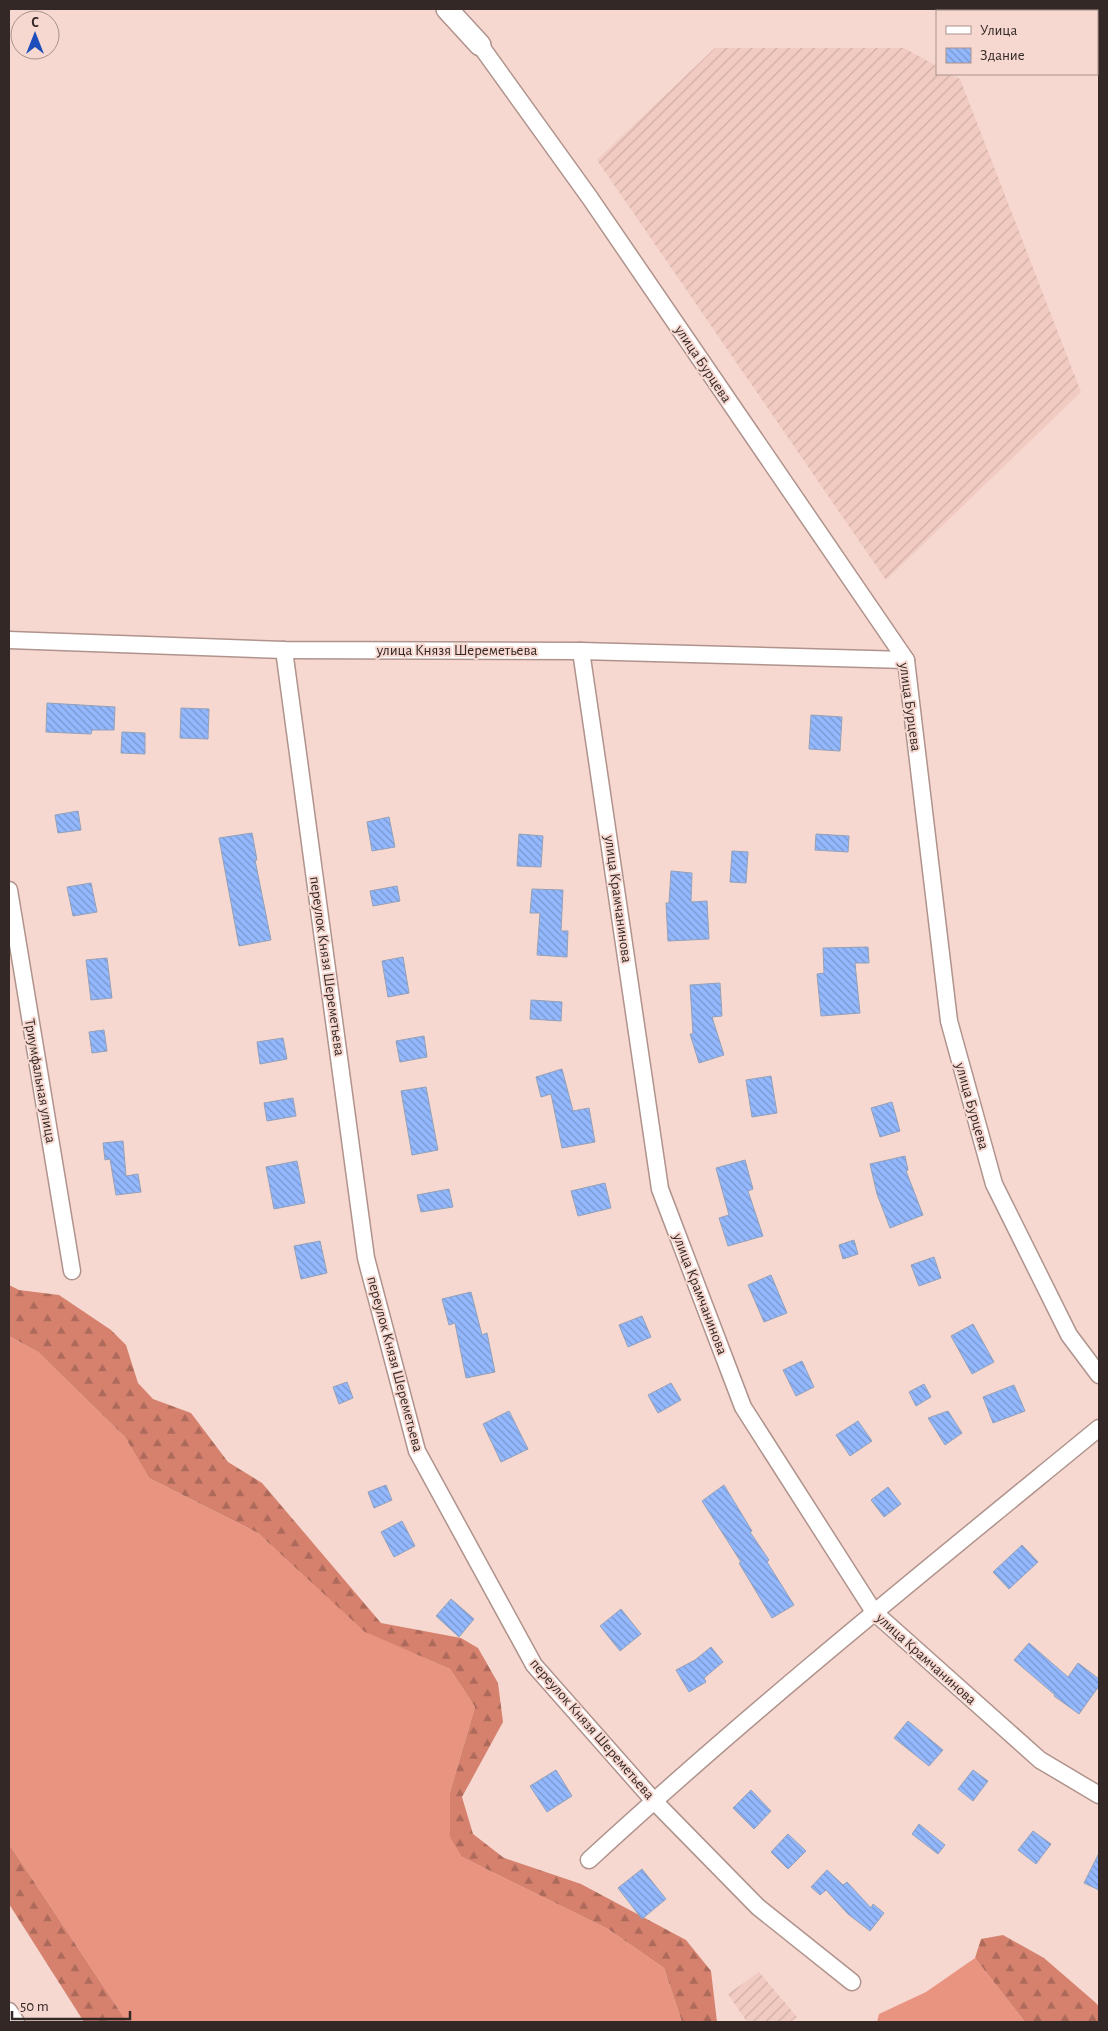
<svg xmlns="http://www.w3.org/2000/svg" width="1108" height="2031" font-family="'Alegreya Sans',sans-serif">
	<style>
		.industrial { fill: url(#industrial-furrows) }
		.grass { fill: #e89481 }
		.forest { fill: url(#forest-firs) }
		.building { fill: url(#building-back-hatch); stroke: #95a1b7 }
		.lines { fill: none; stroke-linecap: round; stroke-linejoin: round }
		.minor-casing { stroke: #af938c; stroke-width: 19 }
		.tertiary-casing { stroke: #af938c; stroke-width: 24 }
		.minor { stroke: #fff; stroke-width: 16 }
		.tertiary { stroke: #fff; stroke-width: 21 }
		.labels { text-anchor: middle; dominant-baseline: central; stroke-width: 4; stroke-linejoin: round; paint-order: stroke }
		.street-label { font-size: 15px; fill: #332825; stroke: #f6d8d0 }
	</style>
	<defs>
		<pattern id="industrial-furrows" width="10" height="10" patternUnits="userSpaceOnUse" patternTransform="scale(1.25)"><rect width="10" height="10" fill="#f1cac1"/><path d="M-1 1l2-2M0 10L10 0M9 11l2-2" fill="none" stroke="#cfaea6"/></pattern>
		<pattern id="forest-firs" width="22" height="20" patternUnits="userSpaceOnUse" patternTransform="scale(1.25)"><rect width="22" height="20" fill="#d5816e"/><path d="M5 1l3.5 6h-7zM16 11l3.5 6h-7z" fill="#ad6a5a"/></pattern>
		<pattern id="building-back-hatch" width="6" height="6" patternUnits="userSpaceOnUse" patternTransform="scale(1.25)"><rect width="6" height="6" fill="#93b8fe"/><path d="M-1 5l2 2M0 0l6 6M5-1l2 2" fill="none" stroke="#7996cd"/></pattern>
	</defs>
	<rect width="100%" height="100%" fill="#f6d8d0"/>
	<g class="industrial">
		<path d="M715,48H904L937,66V74H950L960,79L1081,392L886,580L597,160Z"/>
		<path d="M759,1972L797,2017L790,2022H747L728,1994Z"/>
	</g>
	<g class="grass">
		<path d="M9,1336L38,1352L125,1437L149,1478L258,1533L366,1632L450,1669L475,1707L450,1792L462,1857L608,1929L664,1968L682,2022H127L9,1844Z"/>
		<path d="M975,1958L1025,2022H877L879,2014L926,1992Z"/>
	</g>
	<g class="forest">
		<path d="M9,1285L19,1290L59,1295L111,1330L126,1345L138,1383L153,1399L191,1413L228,1462L262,1483L381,1623L461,1638L478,1648L498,1683L503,1722L462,1797L473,1834L504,1858L581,1884L686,1940L711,1971L717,2022H682L664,1968L608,1929L462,1857L450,1837V1792L475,1707L450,1669L365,1632L258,1533L149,1478L125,1437L38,1352L9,1336Z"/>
		<path d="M9,1844L127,2022H84L9,1904Z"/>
		<path d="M1003,1935L1044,1958L1096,2003L1099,2007V2022H1025L975,1958L981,1939Z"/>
	</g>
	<g class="building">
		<path d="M47,703L115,707L114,730H92L91,734L46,732Z"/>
		<path d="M181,708L209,709L208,739L180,738Z"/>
		<path d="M811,715L842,717L840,751L809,749Z"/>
		<path d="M122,732L145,733V754L121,753Z"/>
		<path d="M78,811L81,830L58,833L55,815Z"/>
		<path d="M389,817L395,847L372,851L367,822Z"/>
		<path d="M252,833L257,860H255L271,940L239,946L219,838Z"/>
		<path d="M519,834L543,836L541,867L517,866Z"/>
		<path d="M816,834L849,836L848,852L815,850Z"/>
		<path d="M732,851L748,852L746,883L730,882Z"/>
		<path d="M671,871L692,873L691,902L707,901L709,939L668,941L666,903H669Z"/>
		<path d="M91,883L97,912L73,916L67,887Z"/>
		<path d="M397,886L400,901L373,906L370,891Z"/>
		<path d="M532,889L563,890L561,931H568L567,957L537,955L540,913H530Z"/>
		<path d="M868,947L869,963H855L860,1013L821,1016L817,974L824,973L823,948Z"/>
		<path d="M403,957L409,993L388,997L382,961Z"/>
		<path d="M107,958L112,998L91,1000L86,960Z"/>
		<path d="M720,983L722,1016L712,1017L724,1055L699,1063L690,1034H693L690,985Z"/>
		<path d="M531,1000L562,1002L561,1021L530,1019Z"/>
		<path d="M104,1030L107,1051L92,1053L89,1032Z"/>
		<path d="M424,1036L427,1057L400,1062L396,1041Z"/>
		<path d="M283,1038L287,1059L260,1064L257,1042Z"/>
		<path d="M562,1069L573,1111L589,1108L595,1142L562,1148L551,1094L541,1097L536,1077Z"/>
		<path d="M771,1076L777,1113L752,1117L746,1080Z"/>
		<path d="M426,1087L438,1150L412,1155L401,1091Z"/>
		<path d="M293,1098L296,1116L267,1121L264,1103Z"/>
		<path d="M892,1102L900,1131L880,1137L871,1108Z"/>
		<path d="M123,1141L126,1176L138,1174L141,1192L116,1195L110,1159L105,1160L103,1143Z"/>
		<path d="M905,1156L908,1170L906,1171L923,1215L890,1228L877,1194L870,1164Z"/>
		<path d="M745,1160L753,1189L748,1191L763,1236L728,1246L719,1218L729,1215L716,1168Z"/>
		<path d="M297,1161L305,1203L274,1209L266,1167Z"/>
		<path d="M605,1183L611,1208L578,1216L571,1191Z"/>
		<path d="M449,1189L453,1207L421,1212L417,1195Z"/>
		<path d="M854,1240L858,1254L843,1259L839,1245Z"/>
		<path d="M320,1241L327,1273L301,1279L294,1246Z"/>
		<path d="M934,1257L941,1278L919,1286L911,1265Z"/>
		<path d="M771,1275L787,1313L764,1322L748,1285Z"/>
		<path d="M471,1292L482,1335L487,1333L495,1372L466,1378L455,1323L449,1325L442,1299Z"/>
		<path d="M642,1316L651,1337L628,1347L619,1325Z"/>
		<path d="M973,1324L994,1362L972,1374L951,1336Z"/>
		<path d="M802,1361L814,1387L796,1396L783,1370Z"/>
		<path d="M347,1382L353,1398L339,1404L333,1387Z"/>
		<path d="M671,1383L681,1400L658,1413L648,1395Z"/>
		<path d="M924,1384L931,1397L916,1406L909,1392Z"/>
		<path d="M1014,1385L1025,1411L993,1423L983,1397Z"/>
		<path d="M509,1411L528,1449L501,1462L483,1424Z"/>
		<path d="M948,1411L962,1433L945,1445L928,1418Z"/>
		<path d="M858,1421L872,1441L850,1456L836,1435Z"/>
		<path d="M386,1485L392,1500L374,1508L368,1492Z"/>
		<path d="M724,1485L752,1531L750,1532L769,1560L767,1562L794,1605L772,1618L739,1563L741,1562L702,1501Z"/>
		<path d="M888,1487L901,1504L884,1517L871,1500Z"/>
		<path d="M402,1521L415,1546L394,1557L381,1532Z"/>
		<path d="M1022,1545L1038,1562L1009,1589L993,1572Z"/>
		<path d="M451,1599L474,1619L459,1637L436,1616Z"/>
		<path d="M621,1609L641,1634L620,1651L600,1626Z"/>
		<path d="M1029,1643L1068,1677L1078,1663L1099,1679V1686L1079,1714L1054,1696L1055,1695L1014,1660Z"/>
		<path d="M711,1647L723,1662L704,1678L706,1682L689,1692L676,1670L695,1660Z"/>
		<path d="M908,1721L943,1750L929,1766L894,1738Z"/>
		<path d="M556,1770L572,1796L547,1812L530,1786Z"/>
		<path d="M973,1770L988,1781L973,1801L958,1789Z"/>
		<path d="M751,1790L771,1811L754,1829L733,1808Z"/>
		<path d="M919,1824L945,1845L938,1854L912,1834Z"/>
		<path d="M1033,1831L1051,1844L1036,1864L1018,1850Z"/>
		<path d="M788,1834L806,1851L788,1869L771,1852Z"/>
		<path d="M1099,1853V1890L1084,1883Z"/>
		<path d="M642,1869L666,1899L642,1919L618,1888Z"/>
		<path d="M827,1870L843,1885L847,1882L871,1908L873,1904L884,1913L870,1931L848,1914L826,1890L820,1895L811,1887Z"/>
	</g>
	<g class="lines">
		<defs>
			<g id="minor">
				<path d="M480,45L590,198L906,660L949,1021L994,1184L1069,1335L1099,1375"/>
				<path d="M9,640L284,650L581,651L906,660"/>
				<path d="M284,650L366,1258L417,1451L534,1665L654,1801L758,1907L852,1982"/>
				<path d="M581,651L660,1189L743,1407L874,1612L1040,1760L1099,1795"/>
				<path d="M9,890L72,1271"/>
				<path d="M589,1860C753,1709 927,1569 1099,1428"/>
				<path d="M9,2011L16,2022"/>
			</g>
			<path id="tertiary" d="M447,9L480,45"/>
		</defs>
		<use href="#minor" class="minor-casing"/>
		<use href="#tertiary" class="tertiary-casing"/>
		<use href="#minor" class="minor"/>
		<use href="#tertiary" class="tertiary"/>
	</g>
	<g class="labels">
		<g class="street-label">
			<text transform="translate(703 364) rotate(56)">улица Бурцева</text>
			<text x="457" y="650">улица Князя Шереметьева</text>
			<text transform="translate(910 707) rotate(82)">улица Бурцева</text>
			<text transform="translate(618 899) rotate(82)">улица Крамчанинова</text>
			<text transform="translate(327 966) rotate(82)">переулок Князя Шереметьева</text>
			<text transform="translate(40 1081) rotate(80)">Триумфальная улица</text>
			<text transform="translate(972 1106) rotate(74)">улица Бурцева</text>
			<text transform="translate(700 1294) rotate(69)">улица Крамчанинова</text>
			<text transform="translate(395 1364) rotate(75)">переулок Князя Шереметьева</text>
			<text transform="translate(926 1659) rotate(42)">улица Крамчанинова</text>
			<text transform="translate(592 1729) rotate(49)">переулок Князя Шереметьева</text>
		</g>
	</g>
	<rect width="1108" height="2031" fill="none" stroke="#332825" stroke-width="20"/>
	<rect x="936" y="10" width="162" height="65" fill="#f6d8d0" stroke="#a8928c"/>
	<rect x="946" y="26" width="25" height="8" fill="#ffffff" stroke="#a8928c"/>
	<text x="980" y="35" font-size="15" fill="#332825">Улица</text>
	<rect x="946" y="48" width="25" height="15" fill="url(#building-back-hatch)" stroke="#a8928c"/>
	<text x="980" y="60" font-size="15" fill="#332825">Здание</text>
	<g transform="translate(35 35)"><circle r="24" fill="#f6d8d0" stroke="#a8928c"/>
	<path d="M0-4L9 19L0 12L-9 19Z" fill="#1d4ebb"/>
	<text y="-8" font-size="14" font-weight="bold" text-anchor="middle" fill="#332825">С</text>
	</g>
	<path d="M12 2011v8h118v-8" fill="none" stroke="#332825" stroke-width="2.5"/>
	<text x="20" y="2011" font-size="15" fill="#332825" stroke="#f6d8d0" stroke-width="4" paint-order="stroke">50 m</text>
</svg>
